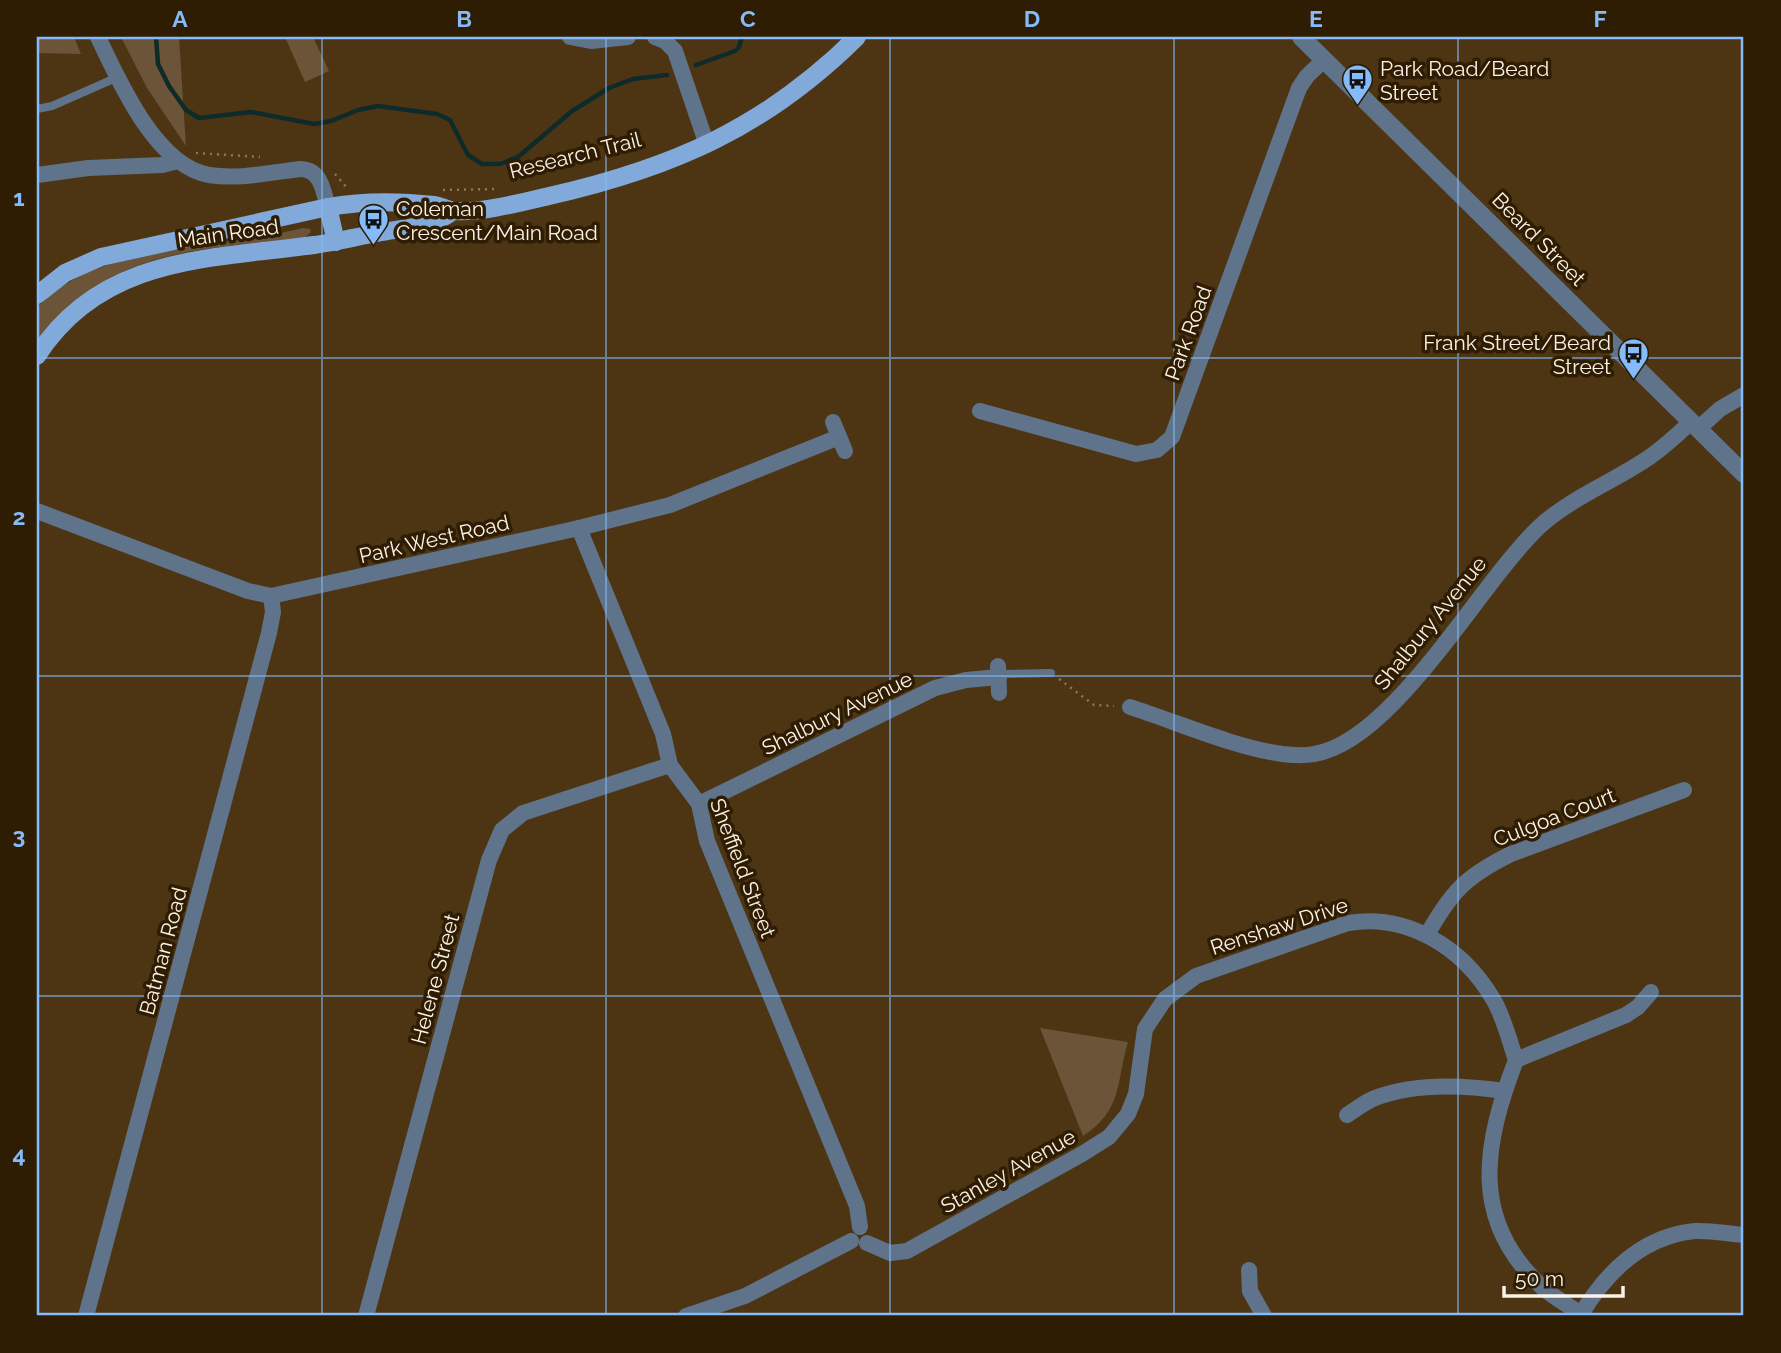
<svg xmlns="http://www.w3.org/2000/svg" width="1781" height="1353" font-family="Raleway,sans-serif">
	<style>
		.green { fill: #6b5437 }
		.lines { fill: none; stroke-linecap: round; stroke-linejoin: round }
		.stream { stroke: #0e2b2a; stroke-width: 4.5 }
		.path { stroke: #8b775e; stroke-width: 2.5; stroke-dasharray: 2 5; stroke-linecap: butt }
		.service { stroke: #5f738b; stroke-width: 8 }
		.minor { stroke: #5f738b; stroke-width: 16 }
		.tertiary { stroke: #5f738b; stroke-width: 18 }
		.primary { stroke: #81aada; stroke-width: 18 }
		.grid { fill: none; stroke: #84bcfb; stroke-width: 2; stroke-opacity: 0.55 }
		.labels { text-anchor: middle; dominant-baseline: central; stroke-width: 7; stroke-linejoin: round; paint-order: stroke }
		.poi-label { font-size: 21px; fill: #fdf2e6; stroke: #2f1d03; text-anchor: start }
		.street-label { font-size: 21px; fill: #fdf2e6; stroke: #2f1d03 }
		.neatline { fill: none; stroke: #84bcfb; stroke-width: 2.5 }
		.grid-label { font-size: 23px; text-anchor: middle; font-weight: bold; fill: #84bcfb }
	</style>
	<rect width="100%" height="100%" fill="#4d3514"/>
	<g class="green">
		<path d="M37,37H74L81,54L37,53Z"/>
		<path d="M121,37H179L186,146L147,88Z"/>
		<path d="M285,37H313L329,71L305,82Z"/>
		<path d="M303,228L310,229L311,232L304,238C239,245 144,248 91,291C71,307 54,327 37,345V308C95,243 223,248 303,228Z"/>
		<path d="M1040,1028L1128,1042C1116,1082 1123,1110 1083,1136Z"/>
	</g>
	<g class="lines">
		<g class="stream">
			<path d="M156,37L158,64L169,86L186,110L199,118L251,112L314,124L331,121L358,110L378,106L437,114L450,120L468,155L482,164H500L518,157L572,111L609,88L633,79L667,75"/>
			<path d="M696,65L735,51L739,47L742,37"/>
		</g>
		<g class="path">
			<path d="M196,153L260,157"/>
			<path d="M335,174L347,188"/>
			<path d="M443,190L496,189"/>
			<path d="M1059,679L1094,705L1114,706"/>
		</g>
		<g class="service">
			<path d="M37,109L52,106L118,77"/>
			<path d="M999,674L1051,673"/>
		</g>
		<g class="minor">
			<path d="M98,37C119,81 156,166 209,175C240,180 271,172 301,169C321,170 323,190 328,207"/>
			<path d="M570,37L591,41L628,37"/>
			<path d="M655,37L665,41L675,51L707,145"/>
			<path d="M37,175L88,168L162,165L178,161"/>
			<path d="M980,411L1136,454L1157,450L1172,437L1299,88L1307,76L1324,60"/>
			<path d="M833,422L845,451"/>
			<path d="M1698,429L1720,409L1744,395"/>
			<path d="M37,511L248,591L271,596L579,528L670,505L839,437"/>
			<path d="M579,528L663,734L670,765L699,804L707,841L857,1206L860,1227"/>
			<path d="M998,666L999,693"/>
			<path d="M1130,707C1177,722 1233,747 1282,754C1291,755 1304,756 1314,754C1393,742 1480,583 1539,527C1568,500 1608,484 1642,462C1659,452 1676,436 1691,422"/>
			<path d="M699,804L935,688L966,680L999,677"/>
			<path d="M1427,935C1451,892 1466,876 1511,854L1684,790"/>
			<path d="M1516,1060L1626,1015L1638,1007L1651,992"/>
			<path d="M1347,1115C1356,1109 1365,1102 1375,1098C1414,1083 1463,1085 1504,1091"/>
			<path d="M867,1243L890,1253L907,1251L1082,1154L1109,1137L1128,1114L1136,1094L1145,1029L1165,999L1196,976L1348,923C1408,913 1463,948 1493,999C1504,1017 1509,1040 1516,1060C1484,1144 1469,1220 1542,1287C1553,1297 1568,1305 1581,1314"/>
			<path d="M1249,1270L1250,1291L1264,1316"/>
			<path d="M86,1316L269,633L273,612L271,596"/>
			<path d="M366,1316L489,860L502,830L523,813L670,765"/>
			<path d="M686,1316L745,1296L851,1241"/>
			<path d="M1580,1316C1605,1274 1642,1236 1695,1231C1711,1230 1728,1234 1744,1235"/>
		</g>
		<path class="tertiary" d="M1301,37L1744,474"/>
		<g class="primary">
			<path d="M328,207L336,242"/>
			<path d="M37,295L65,273L101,257L328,207C362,201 399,201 434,205C441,206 448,210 455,211C481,213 523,202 549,196C673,168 766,127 857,37"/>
			<path d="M37,356C101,256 210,259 314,245C335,242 356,237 377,233C402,228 433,228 453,211"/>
		</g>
	</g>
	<path class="grid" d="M322,37V1316M606,37V1316M890,37V1316M1174,37V1316M1458,37V1316M37,358H1744M37,676H1744M37,996H1744"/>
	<defs>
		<symbol id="bus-pin" viewBox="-11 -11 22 30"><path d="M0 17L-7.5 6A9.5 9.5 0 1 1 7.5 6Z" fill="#84bcfb" stroke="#2f1d03"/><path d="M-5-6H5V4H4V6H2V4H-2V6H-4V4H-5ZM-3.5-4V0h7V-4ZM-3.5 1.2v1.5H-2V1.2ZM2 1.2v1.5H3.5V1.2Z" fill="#111"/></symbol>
	</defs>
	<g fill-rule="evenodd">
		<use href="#bus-pin" x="1340" y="62" width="35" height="47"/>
		<use href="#bus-pin" x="356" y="202" width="35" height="47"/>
		<use href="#bus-pin" x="1616" y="336" width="35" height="47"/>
	</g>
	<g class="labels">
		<g class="poi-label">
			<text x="1380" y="68">Park Road/Beard<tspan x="1380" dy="24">Street</tspan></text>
			<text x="396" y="208">Coleman<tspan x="396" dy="24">Crescent/Main Road</tspan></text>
			<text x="1611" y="342" text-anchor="end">Frank Street/Beard<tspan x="1611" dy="24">Street</tspan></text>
		</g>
		<g class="street-label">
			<text transform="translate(575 155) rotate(-14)">Research Trail</text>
			<text transform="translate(228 233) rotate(-8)">Main Road</text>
			<text transform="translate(1539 239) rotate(45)">Beard Street</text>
			<text transform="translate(1188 333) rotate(-70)">Park Road</text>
			<text transform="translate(434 539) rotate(-13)">Park West Road</text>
			<text transform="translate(1430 623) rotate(-51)">Shalbury Avenue</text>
			<text transform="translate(837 713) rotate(-26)">Shalbury Avenue</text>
			<text transform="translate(1554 817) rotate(-21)">Culgoa Court</text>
			<text transform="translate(743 868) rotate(69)">Sheffield Street</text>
			<text transform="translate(1279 926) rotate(-18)">Renshaw Drive</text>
			<text transform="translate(163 951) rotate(-75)">Batman Road</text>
			<text transform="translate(435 979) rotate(-75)">Helene Street</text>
			<text transform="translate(1008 1171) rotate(-29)">Stanley Avenue</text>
		</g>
	</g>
	<rect width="1781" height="1353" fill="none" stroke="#2f1d03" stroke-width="77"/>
	<path d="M1504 1286v10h119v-10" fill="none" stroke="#fdf2e6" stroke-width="3.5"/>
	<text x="1515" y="1286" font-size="21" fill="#fdf2e6" stroke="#2f1d03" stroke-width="5" paint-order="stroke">50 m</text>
	<rect x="38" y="38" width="1704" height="1276" class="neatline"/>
	<g class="grid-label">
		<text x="180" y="27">A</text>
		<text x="464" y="27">B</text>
		<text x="748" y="27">C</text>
		<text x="1032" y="27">D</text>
		<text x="1316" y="27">E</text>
		<text x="1600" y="27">F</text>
		<text x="19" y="206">1</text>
		<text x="19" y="525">2</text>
		<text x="19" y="844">3</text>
		<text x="19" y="1163">4</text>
	</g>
</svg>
